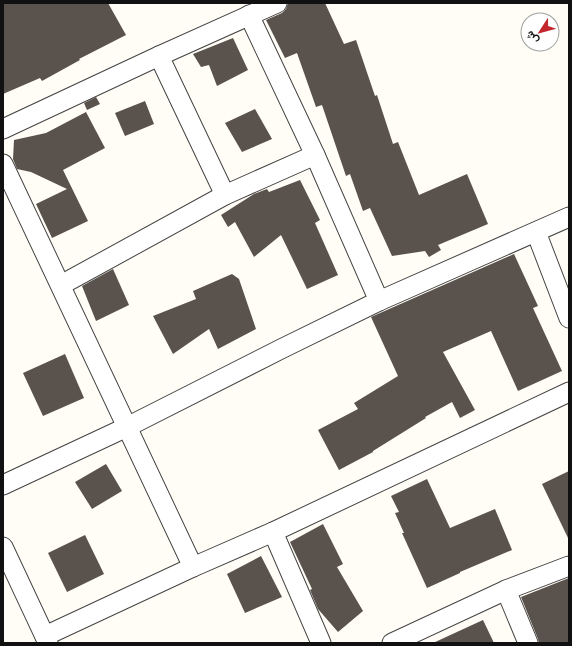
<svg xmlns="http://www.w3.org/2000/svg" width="572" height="646" font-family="Merriweather,Vazirmatn,serif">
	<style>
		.building { fill: #5a524d }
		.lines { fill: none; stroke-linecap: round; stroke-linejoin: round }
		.minor-casing { stroke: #444; stroke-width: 21 }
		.minor { stroke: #fff; stroke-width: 19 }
	</style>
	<rect width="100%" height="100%" fill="#fffdf5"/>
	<g class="building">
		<path d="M3,3H108L126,35L79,59L80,60L42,81L40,78L3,94Z"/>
		<path d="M288,3H325L344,44L356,40L375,96L377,95L393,144L398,142L419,195L467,174L488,224L438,245L441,250L429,257L425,251L392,256L370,208L363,211L350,174L346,176L322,105L316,107L297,53L285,58L266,20L282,13L286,9Z"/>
		<path d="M233,38L248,70L217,86L209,65L201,67L193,54Z"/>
		<path d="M96,97L100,104L87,110L84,103Z"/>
		<path d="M145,101L154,124L125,136L115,113Z"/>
		<path d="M255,109L272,139L242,152L225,123Z"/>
		<path d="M86,112L105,148L63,170L88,221L52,238L36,204L67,189L31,172L17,169L13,159L14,140L46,133Z"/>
		<path d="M300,180L320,220L315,223L338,275L307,289L281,235L254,257L235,222L228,227L221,215L254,194L267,189L269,192Z"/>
		<path d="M514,254L538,306L533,308L562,371L518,391L491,331L443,352L475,410L460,418L452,402L425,417L426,418L373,451V452L339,470L318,430L358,409L354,403L398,376L371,317Z"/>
		<path d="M113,269L129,305L96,321L82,286Z"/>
		<path d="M232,274L239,279L256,329L218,349L209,329L173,354L153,316L196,299L193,291Z"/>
		<path d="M65,354L84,398L43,416L23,373Z"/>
		<path d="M106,464L122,491L92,509L75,482Z"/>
		<path d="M569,471V540L542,484Z"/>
		<path d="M427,479L450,528L495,509L512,550L460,572V573L427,588L402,533H404L395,513L399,512L391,496Z"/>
		<path d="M323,524L343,564L337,567L363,611L338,632L318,609L310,590L312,589L290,542Z"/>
		<path d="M85,535L104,574L67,592L48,553Z"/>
		<path d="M261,556L282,597L245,613L227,574Z"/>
		<path d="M569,578V643H539L538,639L521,597Z"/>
		<path d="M483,620L494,643H433Z"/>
	</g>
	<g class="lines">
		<defs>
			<g id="minor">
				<path d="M249,15L315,155L379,301"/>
				<path d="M159,56L225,195"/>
				<path d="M3,129L159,56L277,3"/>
				<path d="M3,164L193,567"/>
				<path d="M536,232L569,318"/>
				<path d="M61,285L225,195L315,155"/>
				<path d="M3,485L127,427L283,348L379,301L569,217"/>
				<path d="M273,532L321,643"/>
				<path d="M3,547L48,643"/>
				<path d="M506,590L528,643"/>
				<path d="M45,636L193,567L273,532L569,392"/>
				<path d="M392,643L506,590L569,566"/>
			</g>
		</defs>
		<use href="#minor" class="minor-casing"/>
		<use href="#minor" class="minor"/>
	</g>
	<rect width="572" height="646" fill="none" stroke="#111111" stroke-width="8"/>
	<g transform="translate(540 32) rotate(234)"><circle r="19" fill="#ffffff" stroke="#a0a0a0"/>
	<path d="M0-3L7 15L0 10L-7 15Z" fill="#c4262e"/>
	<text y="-6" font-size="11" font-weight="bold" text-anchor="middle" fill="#111111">ش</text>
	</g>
</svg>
